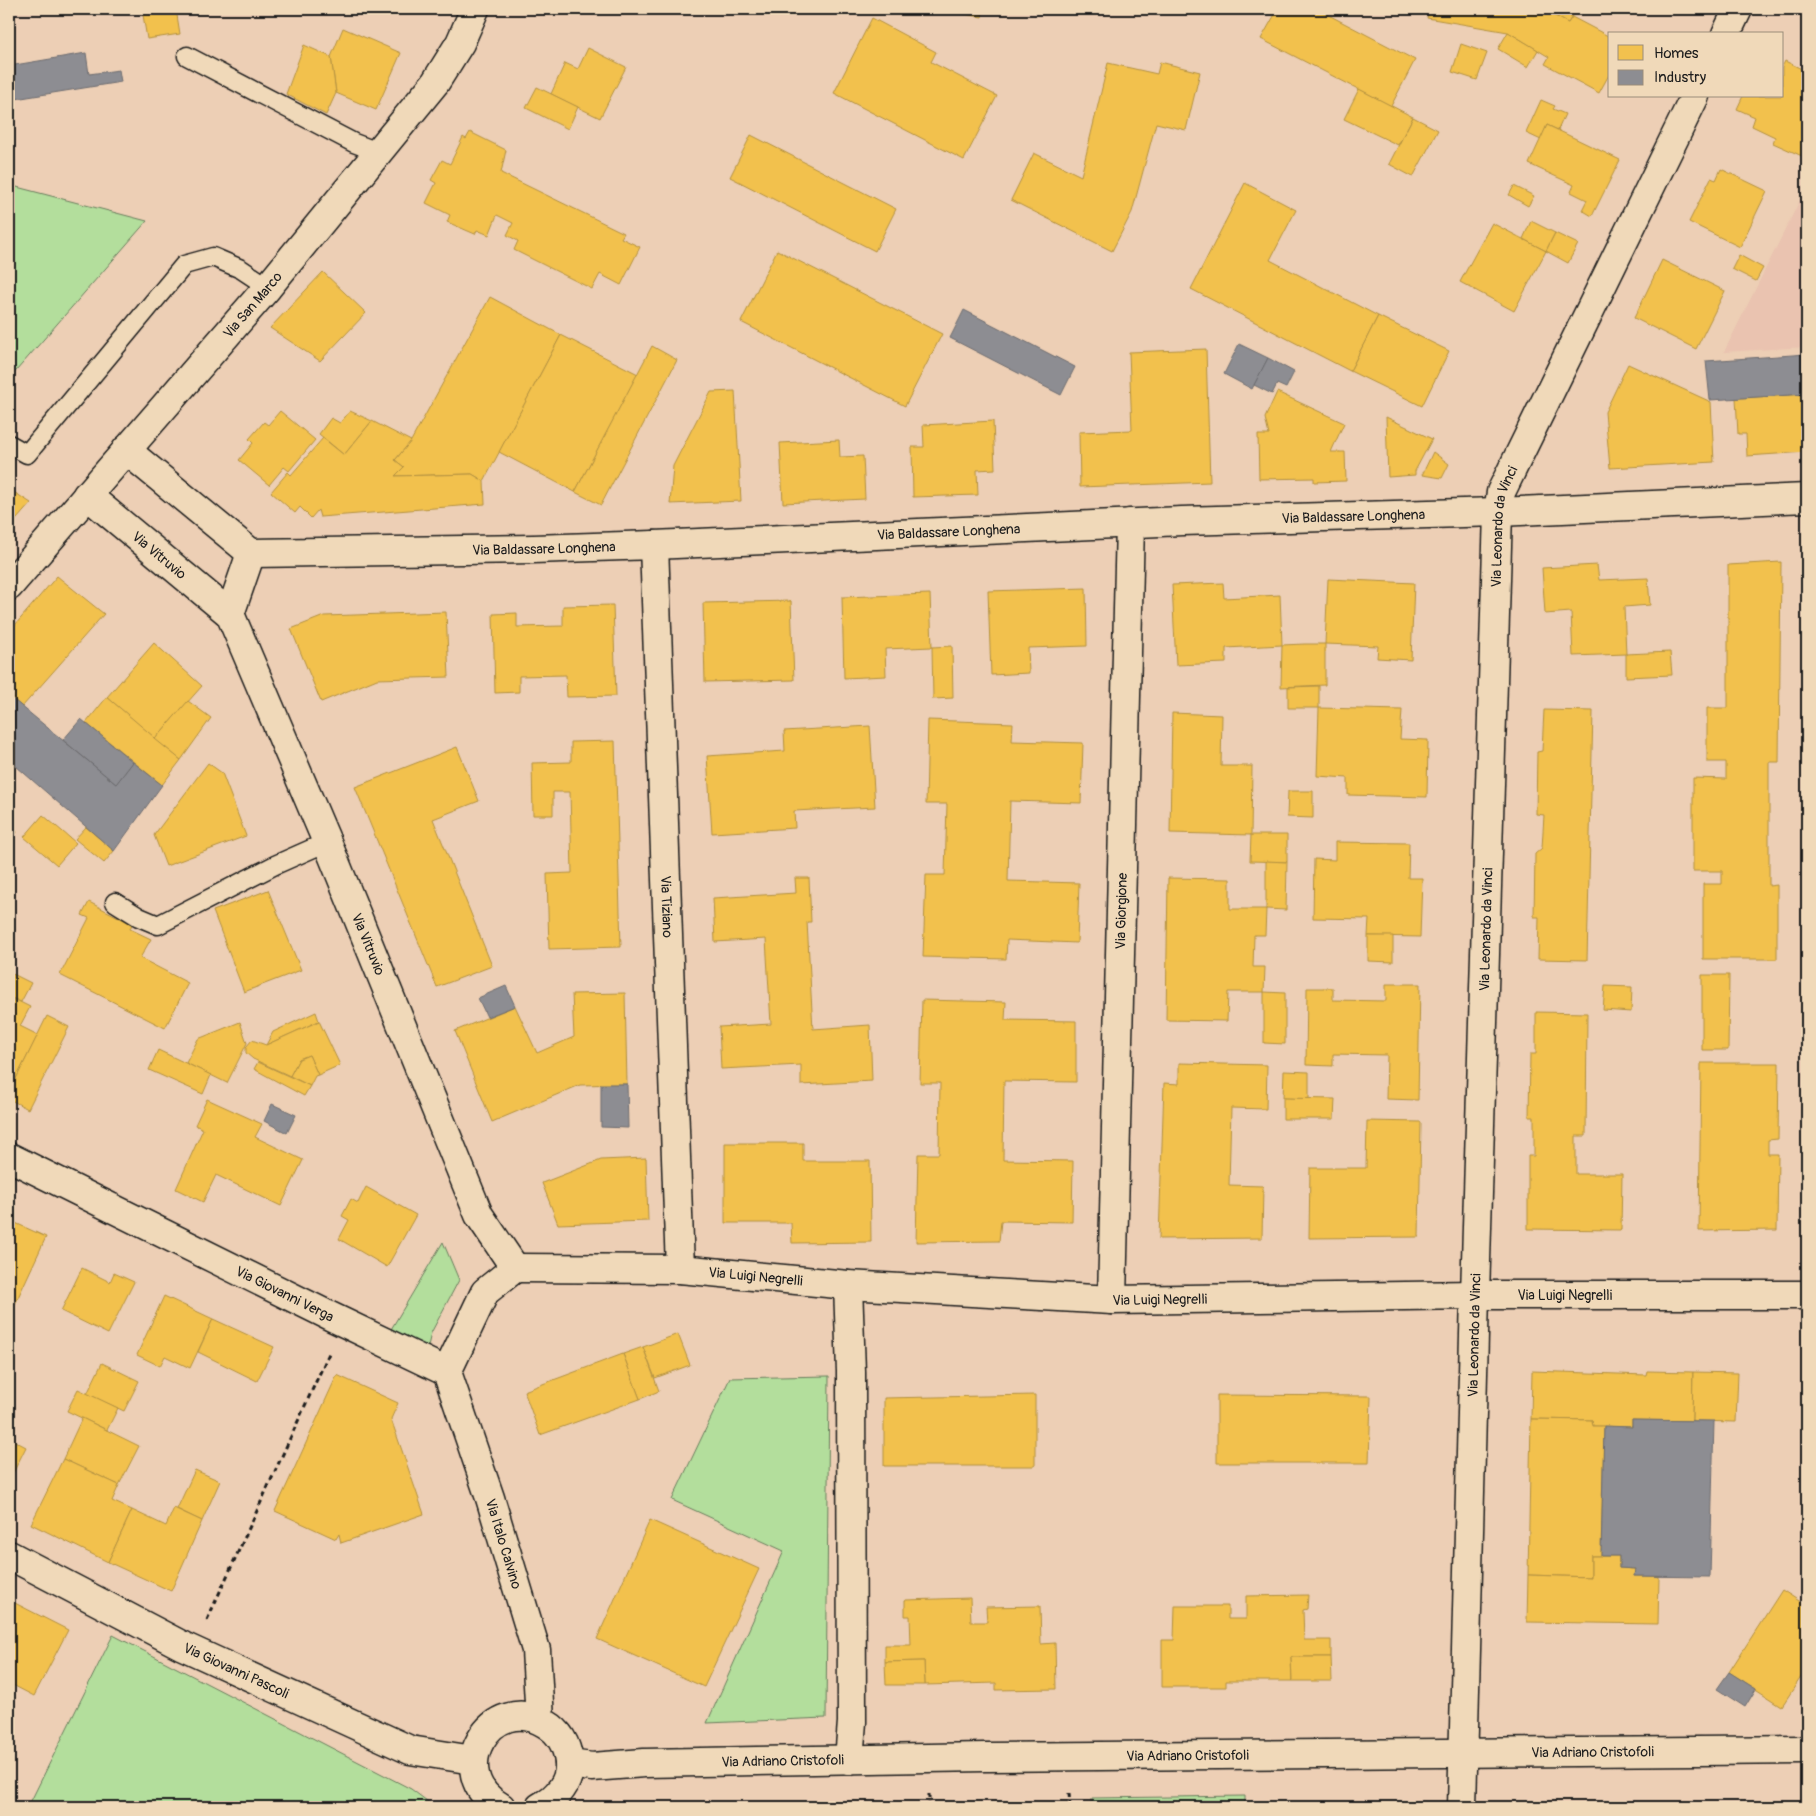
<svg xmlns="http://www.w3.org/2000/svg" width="1816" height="1816" font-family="Pangolin,sans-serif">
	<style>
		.built { fill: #eac3b0 }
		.green { fill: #b3de9c; stroke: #687d5c }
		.homes { fill: #f2c14e; stroke: #b2903f }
		.industry { fill: #8d8d92; stroke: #6b6b6f }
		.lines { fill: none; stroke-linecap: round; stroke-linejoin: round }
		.lane-casing { stroke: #1c1c1c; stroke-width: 21 }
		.street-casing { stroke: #1c1c1c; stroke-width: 31 }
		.secondary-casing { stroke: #1c1c1c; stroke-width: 31 }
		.path { stroke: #1c1c1c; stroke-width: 3; stroke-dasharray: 5 4; stroke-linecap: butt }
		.lane { stroke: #f0d9b9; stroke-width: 18 }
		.street { stroke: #f0d9b9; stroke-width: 28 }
		.secondary { stroke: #f0d9b9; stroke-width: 28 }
		.labels { text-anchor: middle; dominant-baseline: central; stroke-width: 5; stroke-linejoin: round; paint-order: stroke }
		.street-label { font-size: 14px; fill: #1c1c1c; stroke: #f0d9b9 }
	</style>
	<rect width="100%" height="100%" fill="#edcfb5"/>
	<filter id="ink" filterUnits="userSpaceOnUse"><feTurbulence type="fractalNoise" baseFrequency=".02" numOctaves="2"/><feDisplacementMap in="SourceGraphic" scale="10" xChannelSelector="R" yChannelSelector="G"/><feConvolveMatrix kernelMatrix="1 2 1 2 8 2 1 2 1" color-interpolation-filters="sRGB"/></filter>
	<g filter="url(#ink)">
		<path class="built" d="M1807,186V347L1724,352Z"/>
		<g class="green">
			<path d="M9,185L147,221L9,379Z"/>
			<path d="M443,1242L459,1280L431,1333L426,1355L387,1336Z"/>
			<path d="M829,1376L826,1718L707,1723L784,1551L672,1500L730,1378Z"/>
			<path d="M113,1635L411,1789L435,1807H28Z"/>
			<path d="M1245,1796V1807H1092V1798Z"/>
		</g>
		<g class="homes">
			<path d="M142,9H176L180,34L147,39Z"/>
			<path d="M934,9H984L982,17Z"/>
			<path d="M1278,9H1317L1415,60L1391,106L1261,39Z"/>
			<path d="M1429,9H1542L1568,23L1572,17L1610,37V73L1599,93L1545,64L1549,57L1508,32L1427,18Z"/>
			<path d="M1555,9H1576L1568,23L1552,14Z"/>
			<path d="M872,18L936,52L931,62L997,96L964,160L834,93Z"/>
			<path d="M343,28L401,53L376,110L336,93L331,57Z"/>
			<path d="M1508,32L1538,50L1528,67L1498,49Z"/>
			<path d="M1461,44L1487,53L1477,80L1452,72Z"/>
			<path d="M304,45L331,57L336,93L326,115L286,94Z"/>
			<path d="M588,48L626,67L600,118L551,94L565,63L578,69Z"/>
			<path d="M1785,61L1806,71L1807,69V144L1802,156L1773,143L1775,137L1752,126L1755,117L1737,109L1743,96H1782V67Z"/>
			<path d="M1160,62L1200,72L1186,130L1156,123L1132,212L1112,251L1011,200L1034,153L1081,176L1108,63L1157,74Z"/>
			<path d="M537,87L578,107L568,129L526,108Z"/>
			<path d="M1359,89L1413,117L1398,145L1344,119Z"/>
			<path d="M1541,100L1555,106L1553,109L1565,114L1558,130L1547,125L1541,140L1526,133Z"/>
			<path d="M1413,117L1438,130L1413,177L1389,164Z"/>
			<path d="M1547,125L1620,160L1592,216L1582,210L1587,200L1571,192L1574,185L1529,164Z"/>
			<path d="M470,132L506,150L501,173L624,233L621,238L640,247L621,285L600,274L592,289L514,250L518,241L507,235L513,223L497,215L489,235L477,230L475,234L447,222L450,215L426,203L436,183L431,180L442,160L450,164L463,137L466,139Z"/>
			<path d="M751,135L896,209L875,251L730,177Z"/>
			<path d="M1721,169L1767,191L1740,247L1689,222L1711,178L1716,180Z"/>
			<path d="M1245,183L1296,210L1270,260L1378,316L1350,371L1191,289Z"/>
			<path d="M1514,186L1534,196L1528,206L1509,195Z"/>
			<path d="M1531,221L1555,233L1546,251L1523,239Z"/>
			<path d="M1492,223L1546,251L1514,311L1460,282Z"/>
			<path d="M1555,233L1578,244L1568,263L1546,251Z"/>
			<path d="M777,250L942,334L905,406L741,322Z"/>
			<path d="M1739,255L1763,268L1756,281L1732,269Z"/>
			<path d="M1662,260L1725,291L1696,349L1634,318Z"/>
			<path d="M323,272L366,313L320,361L270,328Z"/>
			<path d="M490,297L561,335L484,481L472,474L395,476L404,467L395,460L411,441Z"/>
			<path d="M1378,316L1449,351L1422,406L1350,371Z"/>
			<path d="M561,335L638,374L575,492L499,452Z"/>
			<path d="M652,346L677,360L601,505L575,492Z"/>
			<path d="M1206,349L1210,482L1080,487L1079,432L1132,430L1129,352Z"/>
			<path d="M1628,364L1711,402L1714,462L1610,468L1605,412Z"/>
			<path d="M735,391L741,501L670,504L673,466L711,392Z"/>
			<path d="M1277,392L1344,423L1331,452H1345L1346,481L1314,482V478L1259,479L1258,435H1269L1265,418Z"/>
			<path d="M1807,394V452L1747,456L1746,434H1738L1736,398Z"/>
			<path d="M280,411L315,440L289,471L284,467L269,485L239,460L253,443L249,439L264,422L268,425Z"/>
			<path d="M350,411L372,421L344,455L319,434L331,418L340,423Z"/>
			<path d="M1386,417L1432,439L1415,471V475L1388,477Z"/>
			<path d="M372,421L411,441L395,460L404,467L395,476L472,474L484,481L485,504L320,517L318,510L311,518L300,507L295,513L271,492L288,472L291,475L323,438L344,455Z"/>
			<path d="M993,421L995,469L977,470L978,495L913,497L912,447H924L923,425Z"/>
			<path d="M839,440L840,457L863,456L865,499L783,503L780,443Z"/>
			<path d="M1433,452L1449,464L1442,478L1422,475Z"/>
			<path d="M9,489L31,503L9,528Z"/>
			<path d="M1781,562L1779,762H1769V886L1777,885V959H1703V884H1722V871H1693V778L1726,779V762H1707V708H1728V565Z"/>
			<path d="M1597,565L1599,580L1648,578L1650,605L1624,607L1626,654L1573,656L1571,612L1545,614L1542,568Z"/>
			<path d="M57,576L104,614L22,707L9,696V632Z"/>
			<path d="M1328,579L1414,583L1411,660L1377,658L1378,646L1325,644Z"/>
			<path d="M1223,583L1224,598L1280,595L1282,645L1226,648V663L1176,665L1172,585Z"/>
			<path d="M1086,588L1087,646L1028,648L1029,673L991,675L988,591Z"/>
			<path d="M930,594L932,647L885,649L886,676L844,678L842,597Z"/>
			<path d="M791,601L794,680L705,682L703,603Z"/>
			<path d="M613,605L616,696L567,697L566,675L519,676V692L495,693L493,614L517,613V627L563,626V606Z"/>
			<path d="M446,612L449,677L377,679L321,702L291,629L324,616Z"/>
			<path d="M154,643L202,686L155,739L107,697Z"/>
			<path d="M1305,644H1325V685L1281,687L1282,645Z"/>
			<path d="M952,646L953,698L933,699L932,647Z"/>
			<path d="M1670,652L1672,675L1626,677V654Z"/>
			<path d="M1319,686V708H1288V687Z"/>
			<path d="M107,697L181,760L162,785L86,723Z"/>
			<path d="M188,701L211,718L181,760L155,739Z"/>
			<path d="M1319,708L1402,710L1400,739L1428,740L1427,797L1348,795V778L1317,776Z"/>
			<path d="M1544,710L1593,711L1587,960L1538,959L1539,917H1534L1535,854L1542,848L1544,815L1536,814L1537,752L1542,751Z"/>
			<path d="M1172,713L1222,715L1221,766H1252L1251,835L1170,833Z"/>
			<path d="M928,720L1013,723L1012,741L1083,743L1081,803L1010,801L1008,881L1079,883L1077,943L1007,940L1006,959L923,957L926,875H945L947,804H926Z"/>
			<path d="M870,726L875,807L794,811L795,828L712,833L707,756L785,751L784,731Z"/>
			<path d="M615,741L621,947L549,949L547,874L572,873L570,792H553V815H533L532,763L571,762V742Z"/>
			<path d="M457,747L479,801L433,819L492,966L437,987L355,787Z"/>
			<path d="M208,763L222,773L246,836L166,866L154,835Z"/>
			<path d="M1288,791H1313V818L1287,817Z"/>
			<path d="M43,815L76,843L57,865L24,837Z"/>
			<path d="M9,825L17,832L9,842Z"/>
			<path d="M86,827L114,851L104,863L75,839Z"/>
			<path d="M1251,835H1287V862L1250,861Z"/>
			<path d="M1335,842L1409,843L1408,878H1422L1420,937L1368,936L1369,919L1313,918L1314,859L1335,860Z"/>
			<path d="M1266,861L1287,862L1286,910L1266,909Z"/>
			<path d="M795,878H809L811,922H807L813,1029L870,1025L872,1081L801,1085V1065L721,1069L719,1027L771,1024L766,939L715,942L713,898L796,893Z"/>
			<path d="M1168,878L1230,879V909H1266L1265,935H1254L1253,967H1265L1264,992H1228L1227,1021L1166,1020Z"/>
			<path d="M268,890L301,970L244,992L213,911Z"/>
			<path d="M89,902L132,924L130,929L151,939L140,958L188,983L165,1028L60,975L89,918L82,915Z"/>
			<path d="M1368,936H1393V962L1368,961Z"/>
			<path d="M9,972L31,983L21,1002L9,997Z"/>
			<path d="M1702,975H1729L1728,1050H1702Z"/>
			<path d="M1386,984H1420L1418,1100L1386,1099L1387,1055L1333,1054V1066L1306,1065L1307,988H1333V1000L1386,1001Z"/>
			<path d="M1605,986L1632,987L1631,1012L1603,1010Z"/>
			<path d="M1264,992L1285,993V1044L1264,1043Z"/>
			<path d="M625,993L627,1084L580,1085L492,1122L455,1031L515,1006L537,1053L574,1037L572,994Z"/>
			<path d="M14,999L30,1007L20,1026L38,1035L9,1093V1010Z"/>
			<path d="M922,1000L1006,1002L1005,1020L1076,1021V1082L1004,1081L1003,1160L1073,1161L1072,1222L1001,1221L999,1241L916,1242L918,1154H939L940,1083H920Z"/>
			<path d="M316,1012L319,1021L266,1045L273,1032Z"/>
			<path d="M1536,1012L1587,1013L1586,1136H1576V1174H1622L1621,1230L1528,1229V1156H1534V1117H1529L1530,1054H1536Z"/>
			<path d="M47,1016L69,1027L28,1109L9,1099V1093Z"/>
			<path d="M319,1021L340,1065L318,1075L309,1055L299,1059L290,1076L253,1059L246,1053V1047L252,1040L266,1045Z"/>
			<path d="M240,1022L247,1043L227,1083L186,1063L198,1039Z"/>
			<path d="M158,1050L211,1075L203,1094L149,1070Z"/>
			<path d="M309,1055L318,1075L315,1076L310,1086L290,1076L299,1059Z"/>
			<path d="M258,1062L310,1086L304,1096L254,1069Z"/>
			<path d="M1179,1063L1267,1065L1266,1109L1231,1108L1229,1185L1263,1186L1262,1238L1159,1239L1164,1083L1179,1084Z"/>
			<path d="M1701,1063H1779L1778,1139L1768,1140V1154H1778L1777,1230L1699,1231Z"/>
			<path d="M1284,1071L1309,1072V1099L1283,1098Z"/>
			<path d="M1283,1098L1335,1099L1334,1119H1283Z"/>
			<path d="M207,1099L262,1124L255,1137L303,1160L281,1206L216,1175L203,1202L176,1189L203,1129L195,1125Z"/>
			<path d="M1367,1121L1421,1122L1419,1237L1309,1238L1310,1168H1366Z"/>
			<path d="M725,1143H803V1161H870L871,1242L792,1243L791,1223H725Z"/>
			<path d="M646,1158L648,1221L558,1224L542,1183L601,1160Z"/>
			<path d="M366,1187L416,1215L387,1267L339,1239L349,1220L342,1216L351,1199L358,1203Z"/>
			<path d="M9,1220L46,1237L9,1317Z"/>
			<path d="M82,1268L110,1282L114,1273L134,1282L108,1334L61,1311Z"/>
			<path d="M164,1296L213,1319L190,1368L165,1356L160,1366L137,1355Z"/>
			<path d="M213,1319L274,1347L257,1381L198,1352Z"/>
			<path d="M678,1334L690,1365L655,1378L643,1347Z"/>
			<path d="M643,1347L659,1391L640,1399L623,1354Z"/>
			<path d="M623,1354L640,1399L540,1435L524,1391Z"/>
			<path d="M102,1363L139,1381L124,1411L87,1394Z"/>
			<path d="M1532,1371L1646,1375L1647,1371L1693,1372L1692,1421L1632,1420V1427L1593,1426L1592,1420L1531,1419Z"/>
			<path d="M1693,1372L1738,1373L1736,1422L1692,1421Z"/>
			<path d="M337,1375L398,1403L391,1419L424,1514L341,1543L339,1534L336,1539L275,1511Z"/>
			<path d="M78,1389L118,1408L107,1430L67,1411Z"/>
			<path d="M1035,1395V1466H884V1398Z"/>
			<path d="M1217,1395L1371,1396L1369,1463H1217Z"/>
			<path d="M82,1418L139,1446L119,1485L63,1459Z"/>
			<path d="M1531,1419L1592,1420L1593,1426H1604L1601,1556H1591V1577L1528,1575Z"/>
			<path d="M9,1438L26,1447L9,1481Z"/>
			<path d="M63,1459L119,1485L112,1501L132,1510L108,1562L31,1524Z"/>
			<path d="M195,1470L220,1481L202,1521L177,1509Z"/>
			<path d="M174,1508L202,1521L171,1591L108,1562L132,1510L166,1526Z"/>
			<path d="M650,1520L759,1569L704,1687L597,1639Z"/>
			<path d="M1591,1556H1619V1568L1635,1569L1634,1576H1659L1658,1624L1527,1622L1528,1575L1591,1577Z"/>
			<path d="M1782,1590L1807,1606V1668L1782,1706L1729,1672Z"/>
			<path d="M1308,1595L1307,1609L1303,1610L1304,1640H1331V1657H1291L1292,1681H1226V1687H1162V1640H1174L1175,1606H1228V1619H1246V1596Z"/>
			<path d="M970,1598L971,1622H987L986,1607L1040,1606L1041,1644L1055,1643L1056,1689L996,1690V1683L925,1685L924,1661L885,1662V1645H911L910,1616H905V1600Z"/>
			<path d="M9,1600L68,1630L34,1696L9,1683Z"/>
			<path d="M1291,1657H1331L1332,1681H1292Z"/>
			<path d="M924,1661L925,1685H886L885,1662Z"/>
		</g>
		<g class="industry">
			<path d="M86,53L89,74L119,70L121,82L9,100V66Z"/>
			<path d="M964,310L1075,367L1061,395L950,338Z"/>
			<path d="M1239,344L1268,358L1252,389L1224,374Z"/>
			<path d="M1807,354V394L1710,400L1706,361Z"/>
			<path d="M1268,358L1294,372L1286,388L1277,384L1272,394L1254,385Z"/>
			<path d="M9,696L116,784L133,762L162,785L114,851L9,760Z"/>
			<path d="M81,719L133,762L116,784L63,740Z"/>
			<path d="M506,986L515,1006L487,1017L478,998Z"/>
			<path d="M601,1084H627L628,1128L601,1127Z"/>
			<path d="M272,1104L296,1115L287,1133L264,1121Z"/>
			<path d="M1632,1420L1714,1421L1710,1577L1634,1576L1635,1569L1619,1568V1556H1601L1604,1426L1632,1427Z"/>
			<path d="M1729,1672L1756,1689L1745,1707L1717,1689Z"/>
		</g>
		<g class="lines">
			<defs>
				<g id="lane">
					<path d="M187,56L354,143L378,152"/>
					<path d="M9,444L27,454L184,265L213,257L241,269L268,287"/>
					<path d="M115,902L139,917L158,925L275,865L327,842"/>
				</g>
				<g id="street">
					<path d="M1726,34L1738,9"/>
					<path id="s1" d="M126,450L251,553L533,549L654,545L1182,521L1498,512L1807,498"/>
					<path id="s2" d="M87,495L230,614L327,842L479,1215L515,1268"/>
					<path id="s3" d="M654,545L680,1269"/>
					<path d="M230,614L251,553"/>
					<path id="s4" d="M9,1157L332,1317L447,1372"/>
					<path id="s5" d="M515,1268L680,1269L848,1285L1112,1300L1475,1295H1807"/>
					<path d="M848,1285L851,1372L852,1722L849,1760"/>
					<path id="s6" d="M1112,1300L1130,523"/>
					<path id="s7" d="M447,1372L490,1498L536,1650L540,1720"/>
					<path d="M447,1372L485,1292L515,1268"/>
					<path id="s8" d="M9,1555L183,1646L410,1750L473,1760"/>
					<path id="s9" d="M569,1764L592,1767L644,1763L985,1757L1807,1750"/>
					<path d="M501,1807C441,1774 492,1689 546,1724C560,1732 567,1746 569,1762C571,1782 557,1798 540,1807"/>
					<path id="s10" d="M1462,1807L1475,1295L1498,512L1501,492L1695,96"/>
				</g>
				<g id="secondary">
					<path id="s11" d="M9,586L268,287L435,83L460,43L475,9"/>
				</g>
			</defs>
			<use href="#lane" class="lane-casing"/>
			<use href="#street" class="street-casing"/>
			<use href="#secondary" class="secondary-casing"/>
			<g class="path">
				<path d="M207,1620L330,1351"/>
				<path d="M1069,1793L1070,1807"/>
				<path d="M929,1794V1807"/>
			</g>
			<use href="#lane" class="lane"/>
			<use href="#street" class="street"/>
			<use href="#secondary" class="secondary"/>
		</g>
	</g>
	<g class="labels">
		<g class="street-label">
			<text stroke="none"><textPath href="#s11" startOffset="372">Via San Marco</textPath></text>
			<text stroke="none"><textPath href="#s1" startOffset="1265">Via Baldassare Longhena</textPath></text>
			<text stroke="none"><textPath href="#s10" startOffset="1282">Via Leonardo da Vinci</textPath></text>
			<text stroke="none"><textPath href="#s1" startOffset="860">Via Baldassare Longhena</textPath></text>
			<text stroke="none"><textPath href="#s1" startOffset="455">Via Baldassare Longhena</textPath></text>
			<text stroke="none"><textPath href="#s2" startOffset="94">Via Vitruvio</textPath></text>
			<text stroke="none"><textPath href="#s3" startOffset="362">Via Tiziano</textPath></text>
			<text stroke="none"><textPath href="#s6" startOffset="389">Via Giorgione</textPath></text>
			<text stroke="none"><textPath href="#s10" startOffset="878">Via Leonardo da Vinci</textPath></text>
			<text stroke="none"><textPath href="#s2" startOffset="544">Via Vitruvio</textPath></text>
			<text stroke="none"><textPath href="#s5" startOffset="241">Via Luigi Negrelli</textPath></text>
			<text stroke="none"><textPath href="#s4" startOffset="308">Via Giovanni Verga</textPath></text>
			<text stroke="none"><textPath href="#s5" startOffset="1051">Via Luigi Negrelli</textPath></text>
			<text stroke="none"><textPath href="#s5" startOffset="646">Via Luigi Negrelli</textPath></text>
			<text stroke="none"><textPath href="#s10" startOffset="472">Via Leonardo da Vinci</textPath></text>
			<text stroke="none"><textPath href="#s7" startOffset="181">Via Italo Calvino</textPath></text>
			<text stroke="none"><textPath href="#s8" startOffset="255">Via Giovanni Pascoli</textPath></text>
			<text stroke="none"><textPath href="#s9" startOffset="1024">Via Adriano Cristofoli</textPath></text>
			<text stroke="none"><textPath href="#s9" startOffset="619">Via Adriano Cristofoli</textPath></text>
			<text stroke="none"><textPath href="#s9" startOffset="214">Via Adriano Cristofoli</textPath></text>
		</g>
	</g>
	<rect width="1816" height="1816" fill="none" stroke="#f0d9b9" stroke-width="30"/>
	<rect x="15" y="15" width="1786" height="1786" fill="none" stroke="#1c1c1c" stroke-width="2" filter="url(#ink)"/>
	<rect x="1608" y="32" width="175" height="65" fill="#f0d9b9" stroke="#9b8d7a"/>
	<rect x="1618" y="45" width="25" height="15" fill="#f2c14e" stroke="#9b8d7a"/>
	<text x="1654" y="58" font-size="15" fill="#1c1c1c">Homes</text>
	<rect x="1618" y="70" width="25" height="15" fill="#8d8d92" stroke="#9b8d7a"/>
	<text x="1654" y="82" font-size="15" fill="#1c1c1c">Industry</text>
</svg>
